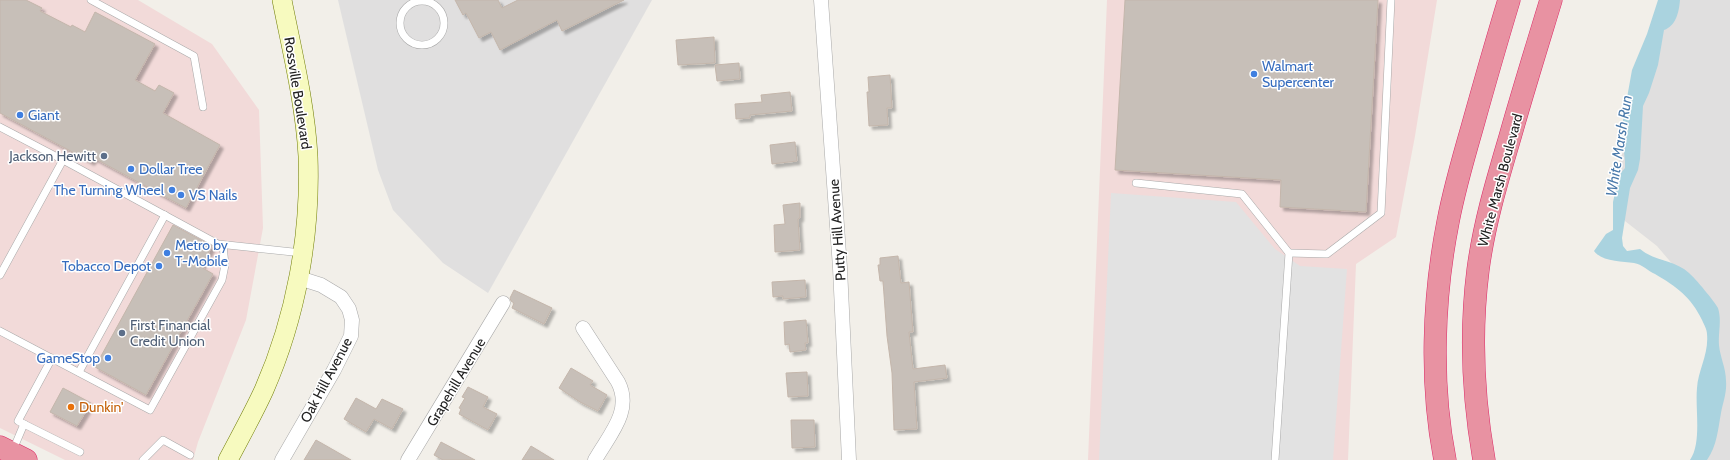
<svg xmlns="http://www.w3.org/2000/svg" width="1730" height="460" font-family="Cabin,sans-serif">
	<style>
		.residential { fill: #e0dfdf }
		.commercial { fill: #f2dad9 }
		.parking { fill: #e2e2e2 }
		.water { fill: #aad3df }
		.building { fill: #c7bfb8; stroke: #c4b6ab; filter: url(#shadow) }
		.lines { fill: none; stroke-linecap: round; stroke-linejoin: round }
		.lane-casing { stroke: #a9a9a9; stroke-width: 8 }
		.street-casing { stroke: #a9a9a9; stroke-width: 15 }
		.secondary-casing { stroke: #707d05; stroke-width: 20 }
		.highway-casing { stroke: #dc2a67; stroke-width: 23 }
		.lane { stroke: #fff; stroke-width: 7 }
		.street { stroke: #fff; stroke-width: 14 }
		.secondary { stroke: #f7fabf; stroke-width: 19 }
		.highway { stroke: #e892a2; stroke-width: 22 }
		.shop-dot { fill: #3f7fe0; stroke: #fff; stroke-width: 1.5 }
		.service-dot { fill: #5c6f8a; stroke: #fff; stroke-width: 1.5 }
		.food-dot { fill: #e8710a; stroke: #fff; stroke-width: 1.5 }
		.labels { text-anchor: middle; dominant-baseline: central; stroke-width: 3; stroke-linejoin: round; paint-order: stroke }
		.shop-label { font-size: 14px; fill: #366cbe; stroke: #fff; text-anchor: start }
		.street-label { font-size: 14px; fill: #222; stroke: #fff }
		.service-label { font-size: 14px; fill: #4e5e75; stroke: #fff; text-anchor: end }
		.food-label { font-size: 14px; fill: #c56008; stroke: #fff; text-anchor: start }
		.water-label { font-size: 15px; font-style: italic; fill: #4a7aab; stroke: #fff }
	</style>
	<defs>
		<filter id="shadow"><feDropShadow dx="3.5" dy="3.5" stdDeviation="1" flood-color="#0004"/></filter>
	</defs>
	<rect width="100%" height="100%" fill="#f2efe9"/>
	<g class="residential">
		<path d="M338,0H652L488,293L443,263L393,210L378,170Z"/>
		<path d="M1659,0H1730V460H1705L1713,320L1680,273L1657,246L1625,221L1622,210L1619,162L1643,102Z"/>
	</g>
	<g class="commercial">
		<path d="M0,0H138L212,44L259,110L263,228L246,320L198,442L193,460H65L0,428Z"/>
		<path d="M1107,0H1437L1415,136L1396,237L1356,264L1348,460H1088Z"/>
	</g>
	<path class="parking" d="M1111,193L1236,202L1275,249L1300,266L1347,269L1333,460H1099Z"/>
	<path class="water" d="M1658,0H1680C1679,12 1676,26 1664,30L1658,65L1649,93L1643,106L1640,159L1638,170L1630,188L1622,238L1623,246L1627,251L1640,249C1654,261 1675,260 1689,273C1695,278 1715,302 1718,308C1722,321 1718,332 1719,345C1720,357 1726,368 1726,381C1727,393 1723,402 1721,413C1718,429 1717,446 1707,460H1690C1702,443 1695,409 1697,388C1698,370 1709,354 1707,334C1707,329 1704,325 1702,320C1691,297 1677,287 1655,274C1648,271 1642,264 1634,263C1622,261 1602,262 1594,251L1606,234L1613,230V202L1619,175L1625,168V161L1622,135L1623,120L1632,70L1647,34Z"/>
	<g class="building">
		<path d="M0,0H26L42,8L40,11L71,27L72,25L85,32L95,12L155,44L135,80L155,91L159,85L174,93L163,113L220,145L186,208L94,158L91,162L0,113Z"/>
		<path d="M455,0H498L502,8L518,0H624L562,31L557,20L500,50L491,32L479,38L466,13L463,15Z"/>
		<path d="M1125,0H1378L1366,212L1280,207L1281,180L1115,170Z"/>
		<path d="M714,37L715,63L678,65L676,40Z"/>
		<path d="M739,63L740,79L717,81L715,65Z"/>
		<path d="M890,75L892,108H887L888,125L869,126L867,92H869L868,77Z"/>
		<path d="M790,92L792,111L750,115V118L736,119L735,104L762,102L761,95Z"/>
		<path d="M795,142L797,161L772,164L770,145Z"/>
		<path d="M800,203V218L798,219L800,250L775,252L774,225L785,224L783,205Z"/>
		<path d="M173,225L212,246L201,267L213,274L146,395L95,367Z"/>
		<path d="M898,256L901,283L909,282L913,332H909L913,369L945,365L947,378L914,382L917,429L894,430L892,373L887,336L883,281H880L878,265H880V258Z"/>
		<path d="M805,280L806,297L783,299V296L773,297L772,282Z"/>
		<path d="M514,290L552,308L544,324L512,308L514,303L511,301L510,298Z"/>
		<path d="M806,320L808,343H805L806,350L790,352L789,344L785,345L784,322Z"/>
		<path d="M571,368L593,381L590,385L607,395L598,411L580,402L559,388Z"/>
		<path d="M807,372L808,396L788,397L786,373Z"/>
		<path d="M468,387L488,397L483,407L497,414L488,430L459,414L461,409L459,408L465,398L462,397Z"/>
		<path d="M63,388L91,403L77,426L50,412Z"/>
		<path d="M356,398L376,409L382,399L403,409L392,429L374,419L366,432L344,419Z"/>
		<path d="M791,420H814L815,447L792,448Z"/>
		<path d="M316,440L351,460H304Z"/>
		<path d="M441,442L475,460H443L434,455Z"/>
		<path d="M531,446L554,460H522Z"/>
	</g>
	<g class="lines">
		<defs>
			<g id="lane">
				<path d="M91,0L194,56L203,107"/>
				<circle cx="422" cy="23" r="22"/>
				<path d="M0,127L63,160"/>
				<path d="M1136,183L1242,194L1289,253L1275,460"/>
				<path d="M1289,253L1327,254L1381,213L1391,0"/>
				<path d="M0,275L63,160L218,244L302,253"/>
				<path d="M0,331L150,410L222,280L225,265L223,245"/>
				<path d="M52,358L18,421L80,452"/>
				<path d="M79,372L165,215"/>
				<path d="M13,450L24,424"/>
				<path d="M143,460L163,440L190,455"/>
			</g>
			<g id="street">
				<path d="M821,0L840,268L849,460"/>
				<path d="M583,328L618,382C633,411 609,435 595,460"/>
				<path d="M282,460L334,370L351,336L352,320L349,309L341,297L321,285L299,278"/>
				<path d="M408,460L503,303"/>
			</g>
			<path id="secondary" d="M228,460C240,437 253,414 264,390C296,317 311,235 308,156C305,103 292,51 282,0"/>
			<g id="highway">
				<path d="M0,447L26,460"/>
				<path d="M1445,460C1430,384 1433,298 1448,222C1454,190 1463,159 1472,128C1484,85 1496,43 1509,0"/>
				<path d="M1484,460C1473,397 1470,333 1478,270C1484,224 1497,181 1510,137C1523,91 1537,46 1551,0"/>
			</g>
		</defs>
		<use href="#lane" class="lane-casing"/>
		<use href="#street" class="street-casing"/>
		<use href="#secondary" class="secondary-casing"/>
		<use href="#highway" class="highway-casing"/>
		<use href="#lane" class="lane"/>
		<use href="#street" class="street"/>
		<use href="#secondary" class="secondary"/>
		<use href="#highway" class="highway"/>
	</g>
	<g class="shop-dot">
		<circle cx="1254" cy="74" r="4"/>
		<circle cx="20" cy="115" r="4"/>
		<circle cx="131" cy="169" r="4"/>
		<circle cx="172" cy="190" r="4"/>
		<circle cx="181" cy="195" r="4"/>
		<circle cx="167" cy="253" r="4"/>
		<circle cx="159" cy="266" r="4"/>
		<circle cx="108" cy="358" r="4"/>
	</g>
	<g class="service-dot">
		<circle cx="104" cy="156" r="4"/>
		<circle cx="122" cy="333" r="4"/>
	</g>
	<circle class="food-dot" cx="71" cy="407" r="4"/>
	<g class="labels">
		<g class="shop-label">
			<text x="1262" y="66">Walmart<tspan x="1262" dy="16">Supercenter</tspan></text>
			<text x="28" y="115">Giant</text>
			<text x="139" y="169">Dollar Tree</text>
			<text x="164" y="190" text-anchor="end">The Turning Wheel</text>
			<text x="189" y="195">VS Nails</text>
			<text x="175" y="245">Metro by<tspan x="175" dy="16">T-Mobile</tspan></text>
			<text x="151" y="266" text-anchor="end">Tobacco Depot</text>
			<text x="100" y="358" text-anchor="end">GameStop</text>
		</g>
		<g class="street-label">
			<text transform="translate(298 93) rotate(81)">Rossville Boulevard</text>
			<text transform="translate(1500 180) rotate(-75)">White Marsh Boulevard</text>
			<text transform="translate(837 230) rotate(-94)">Putty Hill Avenue</text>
			<text transform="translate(326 380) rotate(-62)">Oak Hill Avenue</text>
			<text transform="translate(456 382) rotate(-59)">Grapehill Avenue</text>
		</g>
		<g class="service-label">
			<text x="96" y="156">Jackson Hewitt</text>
			<text x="130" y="325" text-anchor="start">First Financial<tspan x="130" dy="16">Credit Union</tspan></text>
		</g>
		<g class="food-label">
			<text x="79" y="407">Dunkin'</text>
		</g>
		<g class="water-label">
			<text transform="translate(1619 146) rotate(-81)">White Marsh Run</text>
		</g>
	</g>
</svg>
